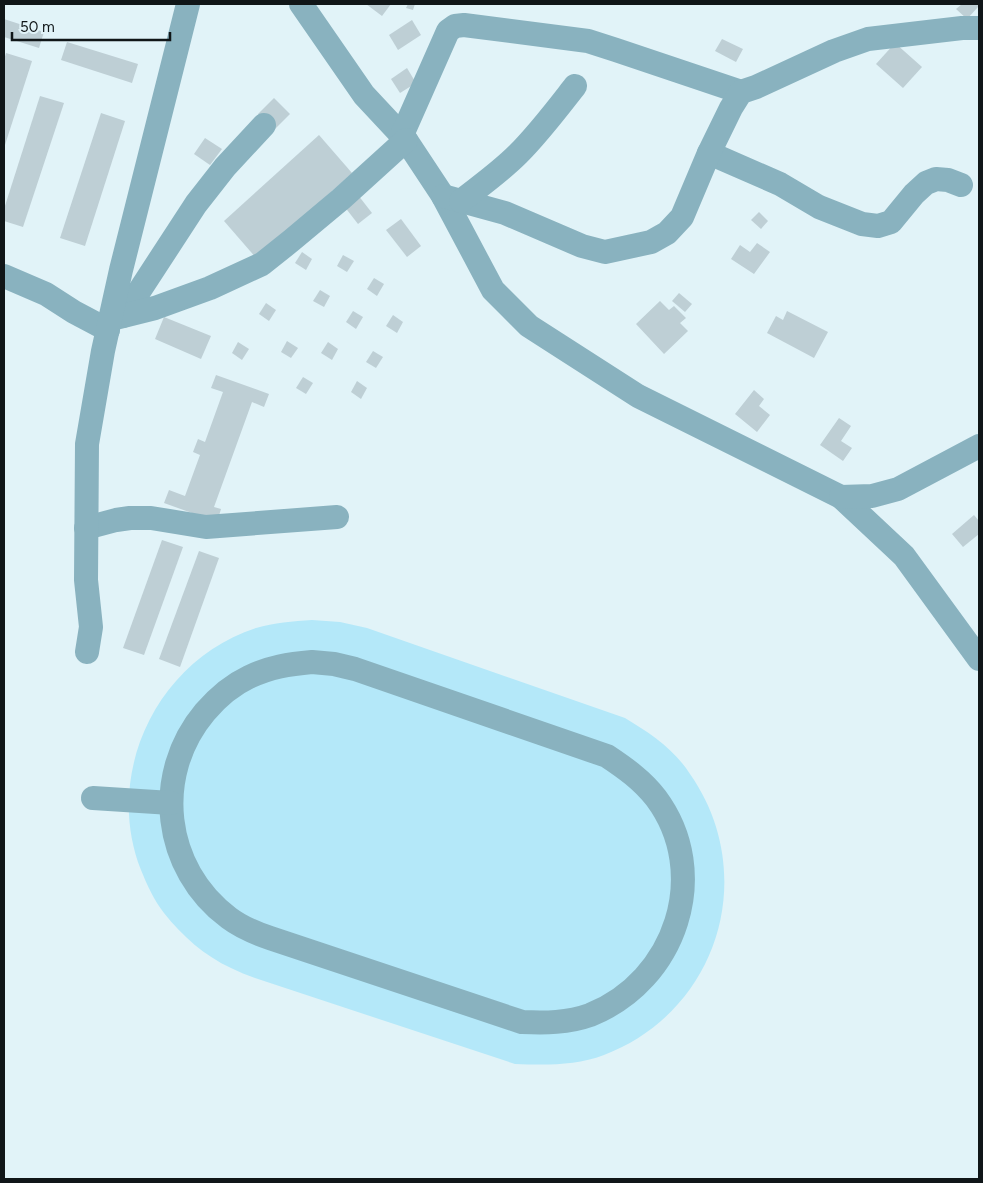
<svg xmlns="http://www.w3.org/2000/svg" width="983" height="1183" font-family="Figtree,sans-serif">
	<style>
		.green { fill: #b4e8f9 }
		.building { fill: #becfd5 }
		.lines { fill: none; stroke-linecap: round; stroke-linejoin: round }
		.minor { stroke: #89b2bf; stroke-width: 24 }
	</style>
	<rect width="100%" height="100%" fill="#e1f3f8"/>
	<path class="green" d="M312,620L340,622L367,628L625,718C650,733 674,749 690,774C760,874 719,1011 604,1055C575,1066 545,1065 515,1064L255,978C247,975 239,972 231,968C205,956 182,936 164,913C154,900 147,885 141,870C103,774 157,660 256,628C274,623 293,621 312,620Z"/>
	<g class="building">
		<path d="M366,4H391L382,16Z"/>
		<path d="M408,4H415L413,10L406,8Z"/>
		<path d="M962,4H978L979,6L967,19L956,9Z"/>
		<path d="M4,19L44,32L39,48L4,37Z"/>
		<path d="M412,20L421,35L398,50L389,35Z"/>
		<path d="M722,39L743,49L736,62L715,51Z"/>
		<path d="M67,42L138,64L132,83L61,60Z"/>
		<path d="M895,43L922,67L903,88L876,64Z"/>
		<path d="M6,53L32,61L4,148V60Z"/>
		<path d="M407,68L416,83L400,93L391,79Z"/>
		<path d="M40,96L64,103L23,227L4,221V209Z"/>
		<path d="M274,98L290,114L274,130L258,114Z"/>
		<path d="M101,113L125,121L85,246L60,238Z"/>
		<path d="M319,135L352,173L257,259L224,221Z"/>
		<path d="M205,138L222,149L210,165L194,154Z"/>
		<path d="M358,195L372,213L358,224L344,206Z"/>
		<path d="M759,212L768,221L761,229L751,220Z"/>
		<path d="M401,219L421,246L407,257L386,230Z"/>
		<path d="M757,243L770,252L754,274L731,259L740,245L750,252Z"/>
		<path d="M302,252L312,259L306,270L295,263Z"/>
		<path d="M343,255L354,261L347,272L337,266Z"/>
		<path d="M374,278L384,284L377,296L367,289Z"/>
		<path d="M320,290L330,296L324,307L313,301Z"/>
		<path d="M679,293L692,304L685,312L672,301Z"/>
		<path d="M660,301L669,310L674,306L686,318L680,323L688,331L664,354L636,324Z"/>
		<path d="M266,303L276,310L269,321L259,314Z"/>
		<path d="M353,311L363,317L356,329L346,322Z"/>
		<path d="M787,311L828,332L814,358L767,333L776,316L783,320Z"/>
		<path d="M393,315L403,322L397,333L386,326Z"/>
		<path d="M164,317L211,336L201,359L155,339Z"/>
		<path d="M287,341L298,348L291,358L281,352Z"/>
		<path d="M238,342L249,349L242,360L232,353Z"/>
		<path d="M328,342L338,349L332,360L321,353Z"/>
		<path d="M373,351L383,357L376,368L366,362Z"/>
		<path d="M216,375L269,394L264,407L252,402L214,507L221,509L217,522L164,503L169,490L185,496L200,455L193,452L198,439L205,442L223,392L211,388Z"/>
		<path d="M303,377L313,383L306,394L296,388Z"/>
		<path d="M357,381L367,388L361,399L351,392Z"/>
		<path d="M754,390L764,399L759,406L770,415L757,432L735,414Z"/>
		<path d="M839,418L851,426L841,441L852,448L843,461L820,445Z"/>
		<path d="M974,515L979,521V534L963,547L952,534Z"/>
		<path d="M162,540L183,547L144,655L123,648Z"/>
		<path d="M199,551L219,558L180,667L159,659Z"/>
	</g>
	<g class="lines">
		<g class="minor">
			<path d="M301,4L364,95L406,140L443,196L493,290L529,326L638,396L841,497L904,556L979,659"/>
			<path d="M402,135L448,31L455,26L464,25L588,41L616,50L741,92"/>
			<path d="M709,153L780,184L819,207L862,224L878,226L891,222L914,194L926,183L936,179L948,180L961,185"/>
			<path d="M443,196L505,213L582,246L605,252L651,242L667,233L682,217L709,153L731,108L741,92L756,87L834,51L868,39L962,28H979"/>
			<path d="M461,201C480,186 500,172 518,154C539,133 557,109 575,86"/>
			<path d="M4,276L46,294L74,312L108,330"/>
			<path d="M123,316L196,204L225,167L264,125"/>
			<path d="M111,319L155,308L210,288L262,264L292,240L341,199L406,140"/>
			<path d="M841,497L872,496L898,489L979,446"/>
			<path d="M86,528L116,520L130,518H151L206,527L337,517"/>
			<path d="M87,652L91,627L86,580L87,444L103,351L121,270L188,4"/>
			<path d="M312,662L334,664L355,669L607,756C625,768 642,780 656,798C712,873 676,981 590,1015C568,1023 545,1023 522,1022L270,938C255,933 241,927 229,918C163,869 152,775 205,712C217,698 232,685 249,677C270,667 289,664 312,662Z"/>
			<path d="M93,798L171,803"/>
		</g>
	</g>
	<rect width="983" height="1183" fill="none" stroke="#101618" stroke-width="10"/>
	<path d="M12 32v8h158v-8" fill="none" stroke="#101618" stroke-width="2.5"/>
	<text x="20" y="32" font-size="15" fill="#101618" stroke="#e1f3f8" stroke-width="4" paint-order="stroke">50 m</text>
</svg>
